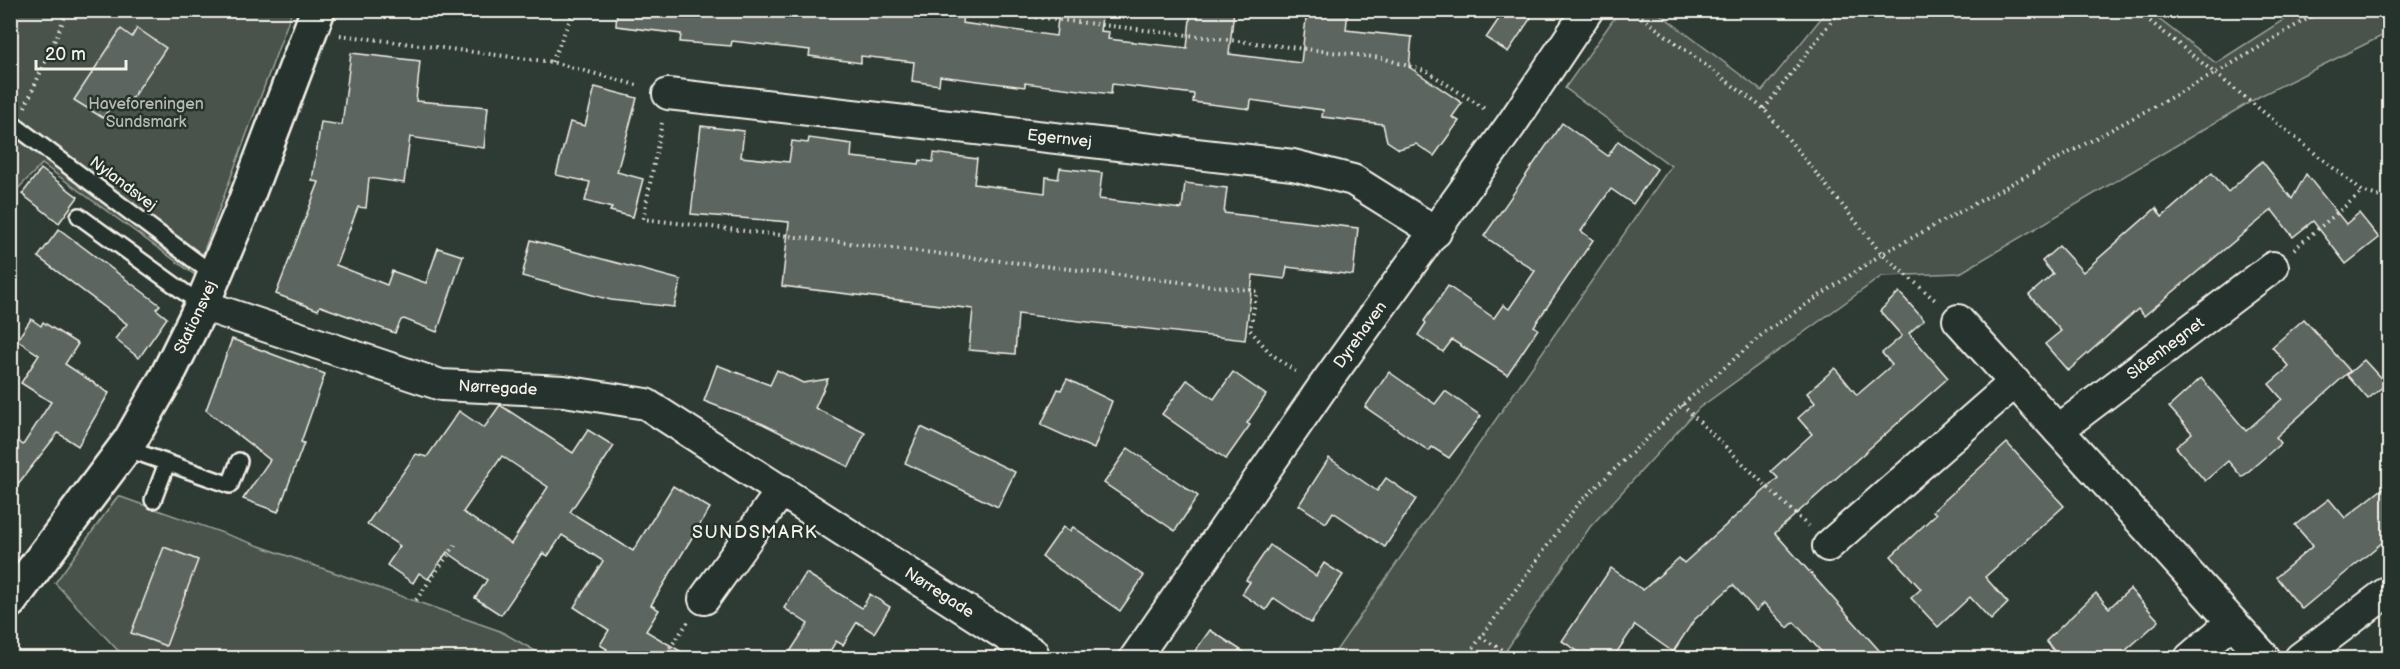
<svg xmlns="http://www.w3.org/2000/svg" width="2400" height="669" font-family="'Balsamiq Sans',sans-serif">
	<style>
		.green { fill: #48524c; stroke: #9ea29a; stroke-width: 1.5 }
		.building { fill: #5c655e; stroke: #f4f1e8; stroke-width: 1.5; fill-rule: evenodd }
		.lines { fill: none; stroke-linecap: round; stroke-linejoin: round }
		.lane-casing { stroke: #f4f1e8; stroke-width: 20 }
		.street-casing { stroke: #f4f1e8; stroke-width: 34 }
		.secondary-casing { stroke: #f4f1e8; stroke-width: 38 }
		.path { stroke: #f4f1e8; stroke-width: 4; stroke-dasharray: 1.5 4.5; stroke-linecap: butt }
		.lane { stroke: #26332d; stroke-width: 15 }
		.street { stroke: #26332d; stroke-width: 30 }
		.secondary { stroke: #26332d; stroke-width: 33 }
		.labels { text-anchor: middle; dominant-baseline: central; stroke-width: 5; stroke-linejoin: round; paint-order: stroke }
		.park-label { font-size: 16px; fill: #b8b9b1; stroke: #26332d }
		.street-label { font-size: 16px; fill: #f4f1e8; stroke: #26332d }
		.neighbourhood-label { font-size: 18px; letter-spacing: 1.5px; fill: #f4f1e8; stroke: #26332d }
	</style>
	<rect width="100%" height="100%" fill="#2e3b34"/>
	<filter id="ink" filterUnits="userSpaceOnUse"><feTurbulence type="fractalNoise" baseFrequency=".0167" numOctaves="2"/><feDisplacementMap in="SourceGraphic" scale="12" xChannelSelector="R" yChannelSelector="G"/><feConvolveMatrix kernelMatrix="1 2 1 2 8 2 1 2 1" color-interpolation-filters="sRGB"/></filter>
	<g filter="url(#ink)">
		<g class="green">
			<path d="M1620,10L1656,11L1762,91L1827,11H2148L2216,63L2297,11H2389L2390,32L2260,96L1960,273L1882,276L1699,408L1590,527L1501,658H1331L1671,166L1565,88Z"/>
			<path d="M11,11H292L195,275L42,164L11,196Z"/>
			<path d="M118,496L500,631L548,658H125L55,583Z"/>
		</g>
		<g class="building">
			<path d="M617,10H923L963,15L962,23L1056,36L1059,10H1103L1100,31L1109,32L1108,39L1187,48L1191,10H1234L1229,54L1301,63L1307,10H1348L1346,30L1412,37L1409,67L1462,103L1452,117L1459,121L1434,156L1416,144L1399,149L1387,141L1383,124L1322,117L1323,110L1251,100L1250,109L1193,102L1194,94L1112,84L1111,94L1025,83V87L940,76L939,85L912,81L914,62L861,56V63L809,56L810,50L732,41L731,46L680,42L681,34L616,26Z"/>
			<path d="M1505,10H1536L1508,52L1486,38Z"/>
			<path d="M137,28L166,48L126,107L115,100L103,118L74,100L121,29L132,37Z"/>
			<path d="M351,53L420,61L416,101L488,107L484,148L410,137L404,183L369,178L366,208L358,207L336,265L387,285L392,271L426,283L438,248L463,256L437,332L404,319L401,320L395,333L320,306L318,310L276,294L319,182L312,181L321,122L342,125Z"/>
			<path d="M595,87L637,98L617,172L643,179L633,217L610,211L612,208L585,201L590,182L556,175L570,122L585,126Z"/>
			<path d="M1562,123L1608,156L1618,141L1657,169L1633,204L1611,189L1581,231L1593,240L1534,326L1538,329L1507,375L1452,340L1443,352L1418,335L1426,323L1424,321L1448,286L1494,318L1503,305L1509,309L1535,271L1484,236Z"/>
			<path d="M701,126L744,131L741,157L789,162L792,141L808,143L809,138L852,144L851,157L919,164L920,160L933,162L934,153L977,159L974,184L1045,193L1046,177L1058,179L1060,168L1102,173L1099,199L1182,209L1185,183L1227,188L1224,213L1358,228L1353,275L1287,267L1285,279L1253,275L1245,340L1018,314L1015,354L969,350L973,309L782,286L789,222L691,214Z"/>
			<path d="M2262,161L2292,199L2306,174L2346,224L2359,213L2379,238L2346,264L2313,221L2293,237L2272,210L2144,316L2138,309L2068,371L2045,344L2061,331L2029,295L2053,274L2042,261L2059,246L2083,272L2156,208L2162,217L2212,173L2228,192Z"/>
			<path d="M41,169L78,197L59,223L22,194Z"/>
			<path d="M59,229L160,305L156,309L167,318L139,358L115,339L127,324L38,257Z"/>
			<path d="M531,240L681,280L674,307L611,300L522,276Z"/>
			<path d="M1899,292L1924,320L1909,333L1948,378L1775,533L1886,658H1827L1794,622L1788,628L1764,603L1756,611L1733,585L1694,620L1673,652L1635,625L1613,658H1588L1562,641L1611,568L1643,590L1679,558L1684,563L1778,478L1771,471L1812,434L1798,418L1815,403L1807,393L1835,368L1857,395L1892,365L1882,353L1902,336L1880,311Z"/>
			<path d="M31,319L41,326L43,322L78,344L65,364L109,393L78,446L58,433L10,494V435L23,445L51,402L21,383L39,355L17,340Z"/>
			<path d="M2304,319L2350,371L2276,437L2281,443L2242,477L2228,461L2205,481L2176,447L2192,433L2169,407L2201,378L2246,431L2282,399L2269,384L2289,367L2272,347Z"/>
			<path d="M232,339L325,374L301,442L304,443L278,512L243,499L270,460L206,410Z"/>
			<path d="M2364,360L2386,384L2368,399L2347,375Z"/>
			<path d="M717,365L770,385L777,370L803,383L828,379L815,408L865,433L849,467L763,424L704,401Z"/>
			<path d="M1233,372L1266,395L1247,423L1250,425L1226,459L1162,414L1187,380L1214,399Z"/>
			<path d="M1389,372L1435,404L1445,391L1481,416L1449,458L1432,447L1429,451L1365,407Z"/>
			<path d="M1067,379L1112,401L1094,449L1041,425L1058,389L1061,390Z"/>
			<path d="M500,405L573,453L588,430L614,446L570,512L633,551L673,486L710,508L651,605L659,610L646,631L692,658H601L607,649L600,645L609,630L574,607L603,561L562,535L548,556L543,553L501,615L475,598L487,580L447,552L428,579L419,573L413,583L387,565L400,546L367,524L416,454L427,457L459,411L484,428ZM502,456L548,487L511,544L463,512Z"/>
			<path d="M921,427L1015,472L998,507L905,463Z"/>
			<path d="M2007,443L2064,506L1985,577L2008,603L1991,620L1970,597L1938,627L1911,598L1921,589L1891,556L1936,514L1933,511Z"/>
			<path d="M1128,448L1198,496L1175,531L1104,483Z"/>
			<path d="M1329,458L1377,491L1386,478L1416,499L1385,547L1333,512L1326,523L1299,505Z"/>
			<path d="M2390,483V536L2302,609L2276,577L2313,546L2295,525L2329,499L2345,518Z"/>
			<path d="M1063,527L1070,531L1073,527L1144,576L1120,611L1042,557Z"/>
			<path d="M1270,545L1316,576L1324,563L1343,575L1311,623L1274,598L1266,610L1242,594L1250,582L1246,580Z"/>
			<path d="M164,547L198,560L166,646L131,633Z"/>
			<path d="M806,573L862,608L870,594L890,607L874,633L857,622L843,645L836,641L826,658H786L808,624L784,608Z"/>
			<path d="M2130,589L2159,621L2117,658H2060L2046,641L2096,593L2109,608Z"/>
			<path d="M1210,630L1253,658H1190Z"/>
		</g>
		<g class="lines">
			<defs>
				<g id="lane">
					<path d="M10,122L214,275"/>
					<path d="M79,216L202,305"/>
					<path d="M125,448L230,485L239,461"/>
					<path d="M153,500L167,463"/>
				</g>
				<g id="street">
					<path id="s1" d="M668,94L1293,165L1353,180L1436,232"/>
					<path id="s2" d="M202,305L441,385L564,391L646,404L1033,653L1029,658"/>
					<path d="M1958,320L2265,658"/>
					<path id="s3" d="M2058,430L2273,267"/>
					<path d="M1828,546L2015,382"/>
					<path d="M704,599L782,490"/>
					<path id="s4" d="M1135,658L1322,388L1511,125L1588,10"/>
					<path d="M2190,658L2232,622"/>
					<path d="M2300,658L2390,590"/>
				</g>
				<g id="secondary">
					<path id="s5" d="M10,601L130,441L166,378L202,305L242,210L318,10"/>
				</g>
			</defs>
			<use href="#lane" class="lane-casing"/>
			<use href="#street" class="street-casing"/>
			<use href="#secondary" class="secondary-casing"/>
			<g class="path">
				<path d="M976,10L1382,58L1428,72L1485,109"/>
				<path d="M1632,10L1764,109L1882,254L1935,300"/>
				<path d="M2136,10L2362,191L2390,200"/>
				<path d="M340,35L552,62L640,86"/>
				<path d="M552,62L574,10"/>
				<path d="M25,107L68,10"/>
				<path d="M1764,109L1840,10"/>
				<path d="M662,123L643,219L1257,291L1250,330L1270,353L1298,373"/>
				<path d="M2294,249L2362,192"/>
				<path d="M1682,405L1808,526"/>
				<path d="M416,600L456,544"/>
				<path d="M1480,637L1517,658"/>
				<path d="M663,658L688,622"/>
				<path d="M1466,658L1577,505L1682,405L1765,332L1882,254L2216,73L2322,10"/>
			</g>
			<use href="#lane" class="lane"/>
			<use href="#street" class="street"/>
			<use href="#secondary" class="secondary"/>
		</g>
	</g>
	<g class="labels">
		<g class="park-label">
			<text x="146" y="104">Haveforeningen<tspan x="146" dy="18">Sundsmark</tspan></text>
		</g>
		<g class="street-label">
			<text stroke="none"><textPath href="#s1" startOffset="394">Egernvej</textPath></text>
			<text transform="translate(123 184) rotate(37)">Nylandsvej</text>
			<text stroke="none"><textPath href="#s5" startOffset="340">Stationsvej</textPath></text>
			<text stroke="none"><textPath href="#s4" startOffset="394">Dyrehaven</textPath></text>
			<text stroke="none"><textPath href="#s3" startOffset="135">Slåenhegnet</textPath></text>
			<text stroke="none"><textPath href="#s2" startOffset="309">Nørregade</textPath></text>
			<text stroke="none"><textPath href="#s2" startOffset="807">Nørregade</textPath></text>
		</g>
		<g class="neighbourhood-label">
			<text x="755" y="532">SUNDSMARK</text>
		</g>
	</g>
	<rect width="2400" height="669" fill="none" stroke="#26332d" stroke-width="36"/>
	<rect x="18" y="18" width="2364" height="633" fill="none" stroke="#f4f1e8" stroke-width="2" filter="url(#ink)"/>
	<path d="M36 60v9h90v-9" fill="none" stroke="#f4f1e8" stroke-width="3"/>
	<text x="45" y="60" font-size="18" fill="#f4f1e8" stroke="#26332d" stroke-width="4.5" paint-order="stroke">20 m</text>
</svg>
